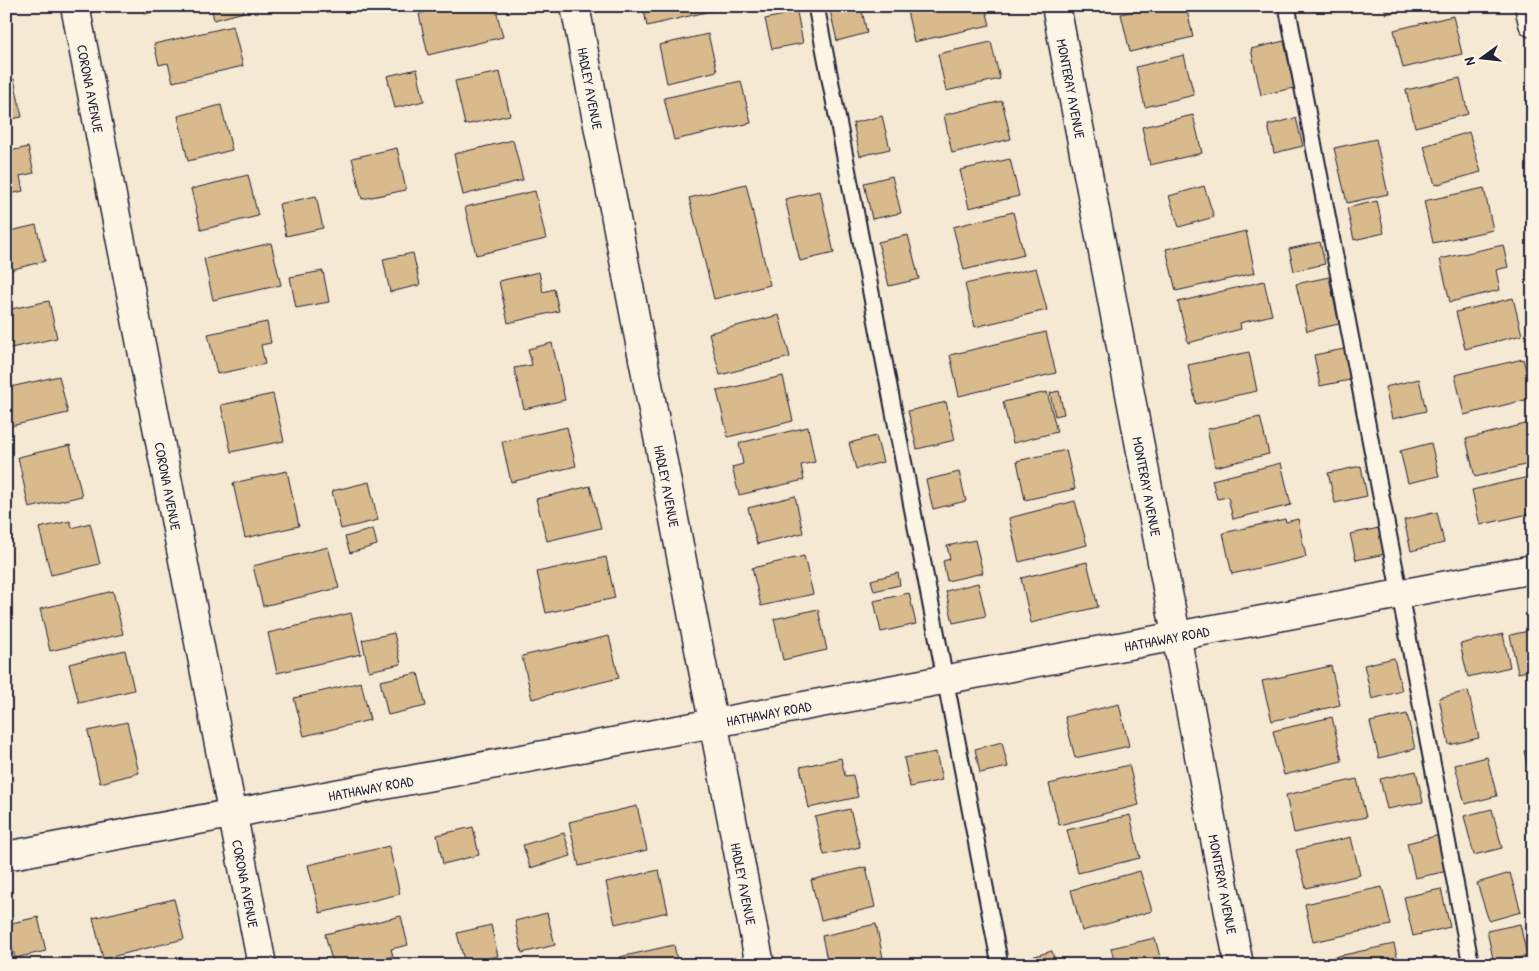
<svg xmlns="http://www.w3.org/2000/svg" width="1539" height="971" font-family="'Patrick Hand',sans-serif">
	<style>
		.building { fill: #d8ba8c; stroke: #22223b }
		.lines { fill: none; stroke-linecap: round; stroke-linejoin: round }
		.lane-casing { stroke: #22223b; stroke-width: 19 }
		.street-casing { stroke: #22223b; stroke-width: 31 }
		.lane { stroke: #fcf5e5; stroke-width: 15 }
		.street { stroke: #fcf5e5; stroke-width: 28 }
		.labels { text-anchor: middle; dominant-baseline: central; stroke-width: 4; stroke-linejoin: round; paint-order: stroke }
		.street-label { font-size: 14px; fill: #22223b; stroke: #fcf5e5 }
	</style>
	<rect width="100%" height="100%" fill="#f5e9d3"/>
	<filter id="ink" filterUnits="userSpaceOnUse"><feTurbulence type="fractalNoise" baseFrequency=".02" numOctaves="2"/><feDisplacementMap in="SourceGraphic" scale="10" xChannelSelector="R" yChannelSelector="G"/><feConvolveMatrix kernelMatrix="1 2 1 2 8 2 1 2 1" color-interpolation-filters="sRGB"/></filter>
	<g filter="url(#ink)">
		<g class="building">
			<path d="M143,6H178L145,14Z"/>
			<path d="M211,6H243L244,12L214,20Z"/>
			<path d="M450,6H495L503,37L428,55L419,14Z"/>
			<path d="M643,6H718L719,9L647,26Z"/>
			<path d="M829,6H861L867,33L837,41Z"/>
			<path d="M906,6H985L990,25L914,42Z"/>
			<path d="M1152,6H1186L1193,37L1130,52L1121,14Z"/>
			<path d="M1384,6H1421L1386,14Z"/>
			<path d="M797,12L803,43L772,49L765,19Z"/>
			<path d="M1453,16L1462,54L1403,68L1394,30Z"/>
			<path d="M233,26L243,66L173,82L168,63L159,65L154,44Z"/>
			<path d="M708,34L717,71L667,83L659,45Z"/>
			<path d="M1284,41L1294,88L1261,95L1251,49Z"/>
			<path d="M991,42L1000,79L946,91L938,54Z"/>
			<path d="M1184,55L1194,95L1145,107L1136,67Z"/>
			<path d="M417,69L424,101L395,108L387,76Z"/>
			<path d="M500,72L510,115L465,125L455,81Z"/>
			<path d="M1460,78L1468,114L1415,127L1406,90Z"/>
			<path d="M14,79L22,117L6,120V81Z"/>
			<path d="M741,81L751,123L674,140L664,98Z"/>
			<path d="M1002,101L1011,139L952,153L944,115Z"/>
			<path d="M221,105L232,150L188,161L178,116Z"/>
			<path d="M1193,115L1202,153L1150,165L1142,127Z"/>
			<path d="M882,116L890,149L860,156L853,123Z"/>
			<path d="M1296,118L1303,146L1274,153L1268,125Z"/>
			<path d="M1469,132L1481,172L1435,185L1424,146Z"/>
			<path d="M1376,139L1388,194L1347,203L1334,148Z"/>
			<path d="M513,140L523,180L463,195L454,154Z"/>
			<path d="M28,147L34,173L20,176L23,191L6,195V152Z"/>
			<path d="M397,148L406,190L362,199L352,158Z"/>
			<path d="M1010,159L1019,196L969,208L960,170Z"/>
			<path d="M248,175L258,216L201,230L191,189Z"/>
			<path d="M892,176L901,213L872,219L864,183Z"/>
			<path d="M746,184L770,285L714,299L689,198Z"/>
			<path d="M1204,186L1214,217L1179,227L1169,196Z"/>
			<path d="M1484,188L1493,230L1433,243L1424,201Z"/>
			<path d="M535,191L546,239L476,255L465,207Z"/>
			<path d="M820,191L834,253L800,261L785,199Z"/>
			<path d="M316,196L323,228L286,236L279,204Z"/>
			<path d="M1377,201L1384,233L1354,240L1347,208Z"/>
			<path d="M1013,212L1024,255L964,270L953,227Z"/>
			<path d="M36,225L45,261L6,271V232Z"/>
			<path d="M1246,231L1255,273L1176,291L1166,249Z"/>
			<path d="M908,235L919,279L889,286L878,242Z"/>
			<path d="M1320,242L1325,264L1294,271L1289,249Z"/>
			<path d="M271,243L281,285L213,300L204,259Z"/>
			<path d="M1503,245L1508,267L1496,270L1500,290L1450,302L1440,259Z"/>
			<path d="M413,253L420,285L390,292L383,259Z"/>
			<path d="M1036,268L1047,310L975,327L965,284Z"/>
			<path d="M323,271L329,302L296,308L290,277Z"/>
			<path d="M539,272L543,292L554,289L559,311L508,323L499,281Z"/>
			<path d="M1329,277L1339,324L1307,331L1296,284Z"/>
			<path d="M1264,281L1272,315L1240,323L1241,329L1188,343L1178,302Z"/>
			<path d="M1513,298L1522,335L1465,349L1456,312Z"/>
			<path d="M49,301L57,338L6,349V310Z"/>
			<path d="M779,315L790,357L720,375L709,333Z"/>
			<path d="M267,322L271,343L261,345L265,364L217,374L208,334Z"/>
			<path d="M1046,332L1056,373L959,396L950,355Z"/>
			<path d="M552,343L565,400L524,409L514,368L532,365L528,349Z"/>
			<path d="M1344,349L1350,380L1320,386L1314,355Z"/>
			<path d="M1249,352L1257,391L1196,404L1188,365Z"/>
			<path d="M1523,359L1533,398L1464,415L1455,375Z"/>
			<path d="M59,376L68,413L6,427V388Z"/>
			<path d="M783,376L793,421L728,437L717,391Z"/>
			<path d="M1419,379L1426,411L1392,419L1385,387Z"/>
			<path d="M1059,391L1064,414L1055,416L1050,393Z"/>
			<path d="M1047,392L1057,432L1013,443L1003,402Z"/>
			<path d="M273,394L284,441L231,452L221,405Z"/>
			<path d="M946,402L955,440L917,449L908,411Z"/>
			<path d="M1260,417L1269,454L1215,467L1207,429Z"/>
			<path d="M1529,423L1533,440V463L1475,477L1466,439Z"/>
			<path d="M567,427L576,466L511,482L502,442Z"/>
			<path d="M808,427L815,462L801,465L804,480L739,495L732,467L743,464L739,443Z"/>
			<path d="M876,436L883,462L856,469L849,443Z"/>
			<path d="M1431,443L1439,476L1408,483L1400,451Z"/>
			<path d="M70,445L82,496L29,508L18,457Z"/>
			<path d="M1066,450L1075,489L1025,500L1017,461Z"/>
			<path d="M1281,463L1291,505L1233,519L1228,497L1217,499L1212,480Z"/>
			<path d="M1361,466L1367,496L1335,503L1328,473Z"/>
			<path d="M287,471L299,526L245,538L233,483Z"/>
			<path d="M959,472L966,501L933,509L926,480Z"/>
			<path d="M1533,476V513L1480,525L1472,490Z"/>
			<path d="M369,482L378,520L341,529L332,491Z"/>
			<path d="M590,486L601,528L547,541L536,499Z"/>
			<path d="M795,496L803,533L757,544L748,508Z"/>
			<path d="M1075,501L1087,545L1019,562L1009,518Z"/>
			<path d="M1437,512L1444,543L1411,551L1404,520Z"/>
			<path d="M1285,519L1286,522L1298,519L1306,557L1232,574L1223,533Z"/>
			<path d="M70,521L72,528L90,523L100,564L51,575L39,528Z"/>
			<path d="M1379,528L1385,554L1356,560L1350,534Z"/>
			<path d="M373,529L377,545L350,553L345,537Z"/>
			<path d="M975,540L983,573L947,581L943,561L950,559L947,546Z"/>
			<path d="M328,547L339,588L263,606L253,566Z"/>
			<path d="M804,556L813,594L761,606L752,568Z"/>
			<path d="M606,557L615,598L546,613L537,572Z"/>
			<path d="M1087,562L1098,607L1031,623L1021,578Z"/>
			<path d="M898,573L900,585L874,591L871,580Z"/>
			<path d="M978,583L986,616L953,623L946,591Z"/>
			<path d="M113,591L123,634L50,651L40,609Z"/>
			<path d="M909,593L916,624L881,632L874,601Z"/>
			<path d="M818,609L827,650L783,660L774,619Z"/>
			<path d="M351,613L361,654L277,673L268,633Z"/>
			<path d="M1533,630V670L1518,673L1510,635Z"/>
			<path d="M394,633L401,664L369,671L362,640Z"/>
			<path d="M1503,634L1510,667L1468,677L1460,644Z"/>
			<path d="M609,636L619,678L532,699L522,656Z"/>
			<path d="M125,650L134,690L79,703L69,664Z"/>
			<path d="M1394,658L1402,691L1372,699L1364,665Z"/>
			<path d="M1331,666L1340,705L1272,721L1262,681Z"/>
			<path d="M418,673L426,706L388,715L380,681Z"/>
			<path d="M361,682L370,720L304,736L294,698Z"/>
			<path d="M1468,691L1479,738L1449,745L1439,698Z"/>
			<path d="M1119,704L1129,746L1075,758L1065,717Z"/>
			<path d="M1407,714L1415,749L1379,758L1370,722Z"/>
			<path d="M1332,717L1342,761L1284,775L1273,731Z"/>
			<path d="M127,722L139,773L100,783L88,731Z"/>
			<path d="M1002,742L1008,767L980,773L975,749Z"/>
			<path d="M1533,749V789L1524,751Z"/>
			<path d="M936,752L942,780L910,787L904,758Z"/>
			<path d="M1487,757L1497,796L1465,804L1455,765Z"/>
			<path d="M841,758L845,776L853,775L858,797L809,808L800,767Z"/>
			<path d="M1129,765L1139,805L1059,825L1049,784Z"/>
			<path d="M1416,771L1423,802L1387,809L1380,779Z"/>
			<path d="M1357,779L1366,817L1294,833L1286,795Z"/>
			<path d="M637,806L647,850L579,866L569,822Z"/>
			<path d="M850,809L860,847L824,855L815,817Z"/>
			<path d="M1492,809L1502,848L1474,855L1464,816Z"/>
			<path d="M1130,815L1140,858L1078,873L1067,830Z"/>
			<path d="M473,827L479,855L443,864L437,835Z"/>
			<path d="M564,833L571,856L530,868L523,845Z"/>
			<path d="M1440,835L1448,871L1415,878L1407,843Z"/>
			<path d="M1351,837L1360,875L1306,888L1296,850Z"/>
			<path d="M389,846L400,894L320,913L308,865Z"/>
			<path d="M866,867L875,907L821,920L811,880Z"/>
			<path d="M659,870L668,912L615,924L606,882Z"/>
			<path d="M1140,871L1152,911L1082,931L1071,890Z"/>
			<path d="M1510,873L1521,912L1489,921L1477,883Z"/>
			<path d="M1382,887L1391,925L1313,942L1305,904Z"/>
			<path d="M1441,889L1450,927L1413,936L1404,897Z"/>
			<path d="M174,899L184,939L103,959L93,918Z"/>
			<path d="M547,913L555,945L522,953L515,921Z"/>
			<path d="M401,916L408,945L391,949L393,956L356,965H333L325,934Z"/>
			<path d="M38,917L46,951L15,958L7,924Z"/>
			<path d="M876,924L884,963L828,965L822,936Z"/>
			<path d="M1520,924L1527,956L1494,963L1487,931Z"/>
			<path d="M491,925L498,956L465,964L457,933Z"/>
			<path d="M1155,938L1162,965H1115L1111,948Z"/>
			<path d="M1394,944L1399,965H1326L1325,959Z"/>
			<path d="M674,945L678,965H622L620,957Z"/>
			<path d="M1052,951L1056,965H1019L1018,961Z"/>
			<path d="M183,960L184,965H163Z"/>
		</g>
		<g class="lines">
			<defs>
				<g id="lane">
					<path d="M816,6L1000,965"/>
					<path d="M1287,6L1471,965"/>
				</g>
				<g id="street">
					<path id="s1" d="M75,6L262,965"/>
					<path id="s2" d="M575,6L760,965"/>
					<path id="s3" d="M1056,6L1239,965"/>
					<path d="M1529,6L1533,23"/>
					<path id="s4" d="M6,856L1533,569"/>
				</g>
			</defs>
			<use href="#lane" class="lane-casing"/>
			<use href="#street" class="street-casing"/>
			<use href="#lane" class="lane"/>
			<use href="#street" class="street"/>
		</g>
	</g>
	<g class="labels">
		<g class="street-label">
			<text stroke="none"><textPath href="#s1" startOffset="84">CORONA AVENUE</textPath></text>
			<text stroke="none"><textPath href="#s2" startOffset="84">HADLEY AVENUE</textPath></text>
			<text stroke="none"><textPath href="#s3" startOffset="84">MONTERAY AVENUE</textPath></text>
			<text stroke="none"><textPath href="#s1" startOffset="489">CORONA AVENUE</textPath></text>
			<text stroke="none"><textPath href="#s2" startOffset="489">HADLEY AVENUE</textPath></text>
			<text stroke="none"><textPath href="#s3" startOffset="489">MONTERAY AVENUE</textPath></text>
			<text stroke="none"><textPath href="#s4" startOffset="1181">HATHAWAY ROAD</textPath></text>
			<text stroke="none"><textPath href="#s4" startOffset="776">HATHAWAY ROAD</textPath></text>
			<text stroke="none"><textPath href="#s4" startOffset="371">HATHAWAY ROAD</textPath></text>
			<text stroke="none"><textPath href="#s1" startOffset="894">CORONA AVENUE</textPath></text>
			<text stroke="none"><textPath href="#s2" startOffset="894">HADLEY AVENUE</textPath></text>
			<text stroke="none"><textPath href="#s3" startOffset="894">MONTERAY AVENUE</textPath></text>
		</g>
	</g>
	<rect width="1539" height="971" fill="none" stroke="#fcf5e5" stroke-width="25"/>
	<rect x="12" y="12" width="1514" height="946" fill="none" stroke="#22223b" stroke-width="2" filter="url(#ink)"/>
	<g transform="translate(1482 58) rotate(255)" stroke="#fcf5e5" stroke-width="4" paint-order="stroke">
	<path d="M0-4L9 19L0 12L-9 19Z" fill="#22223b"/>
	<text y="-8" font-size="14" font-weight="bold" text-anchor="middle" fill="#22223b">N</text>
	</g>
</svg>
